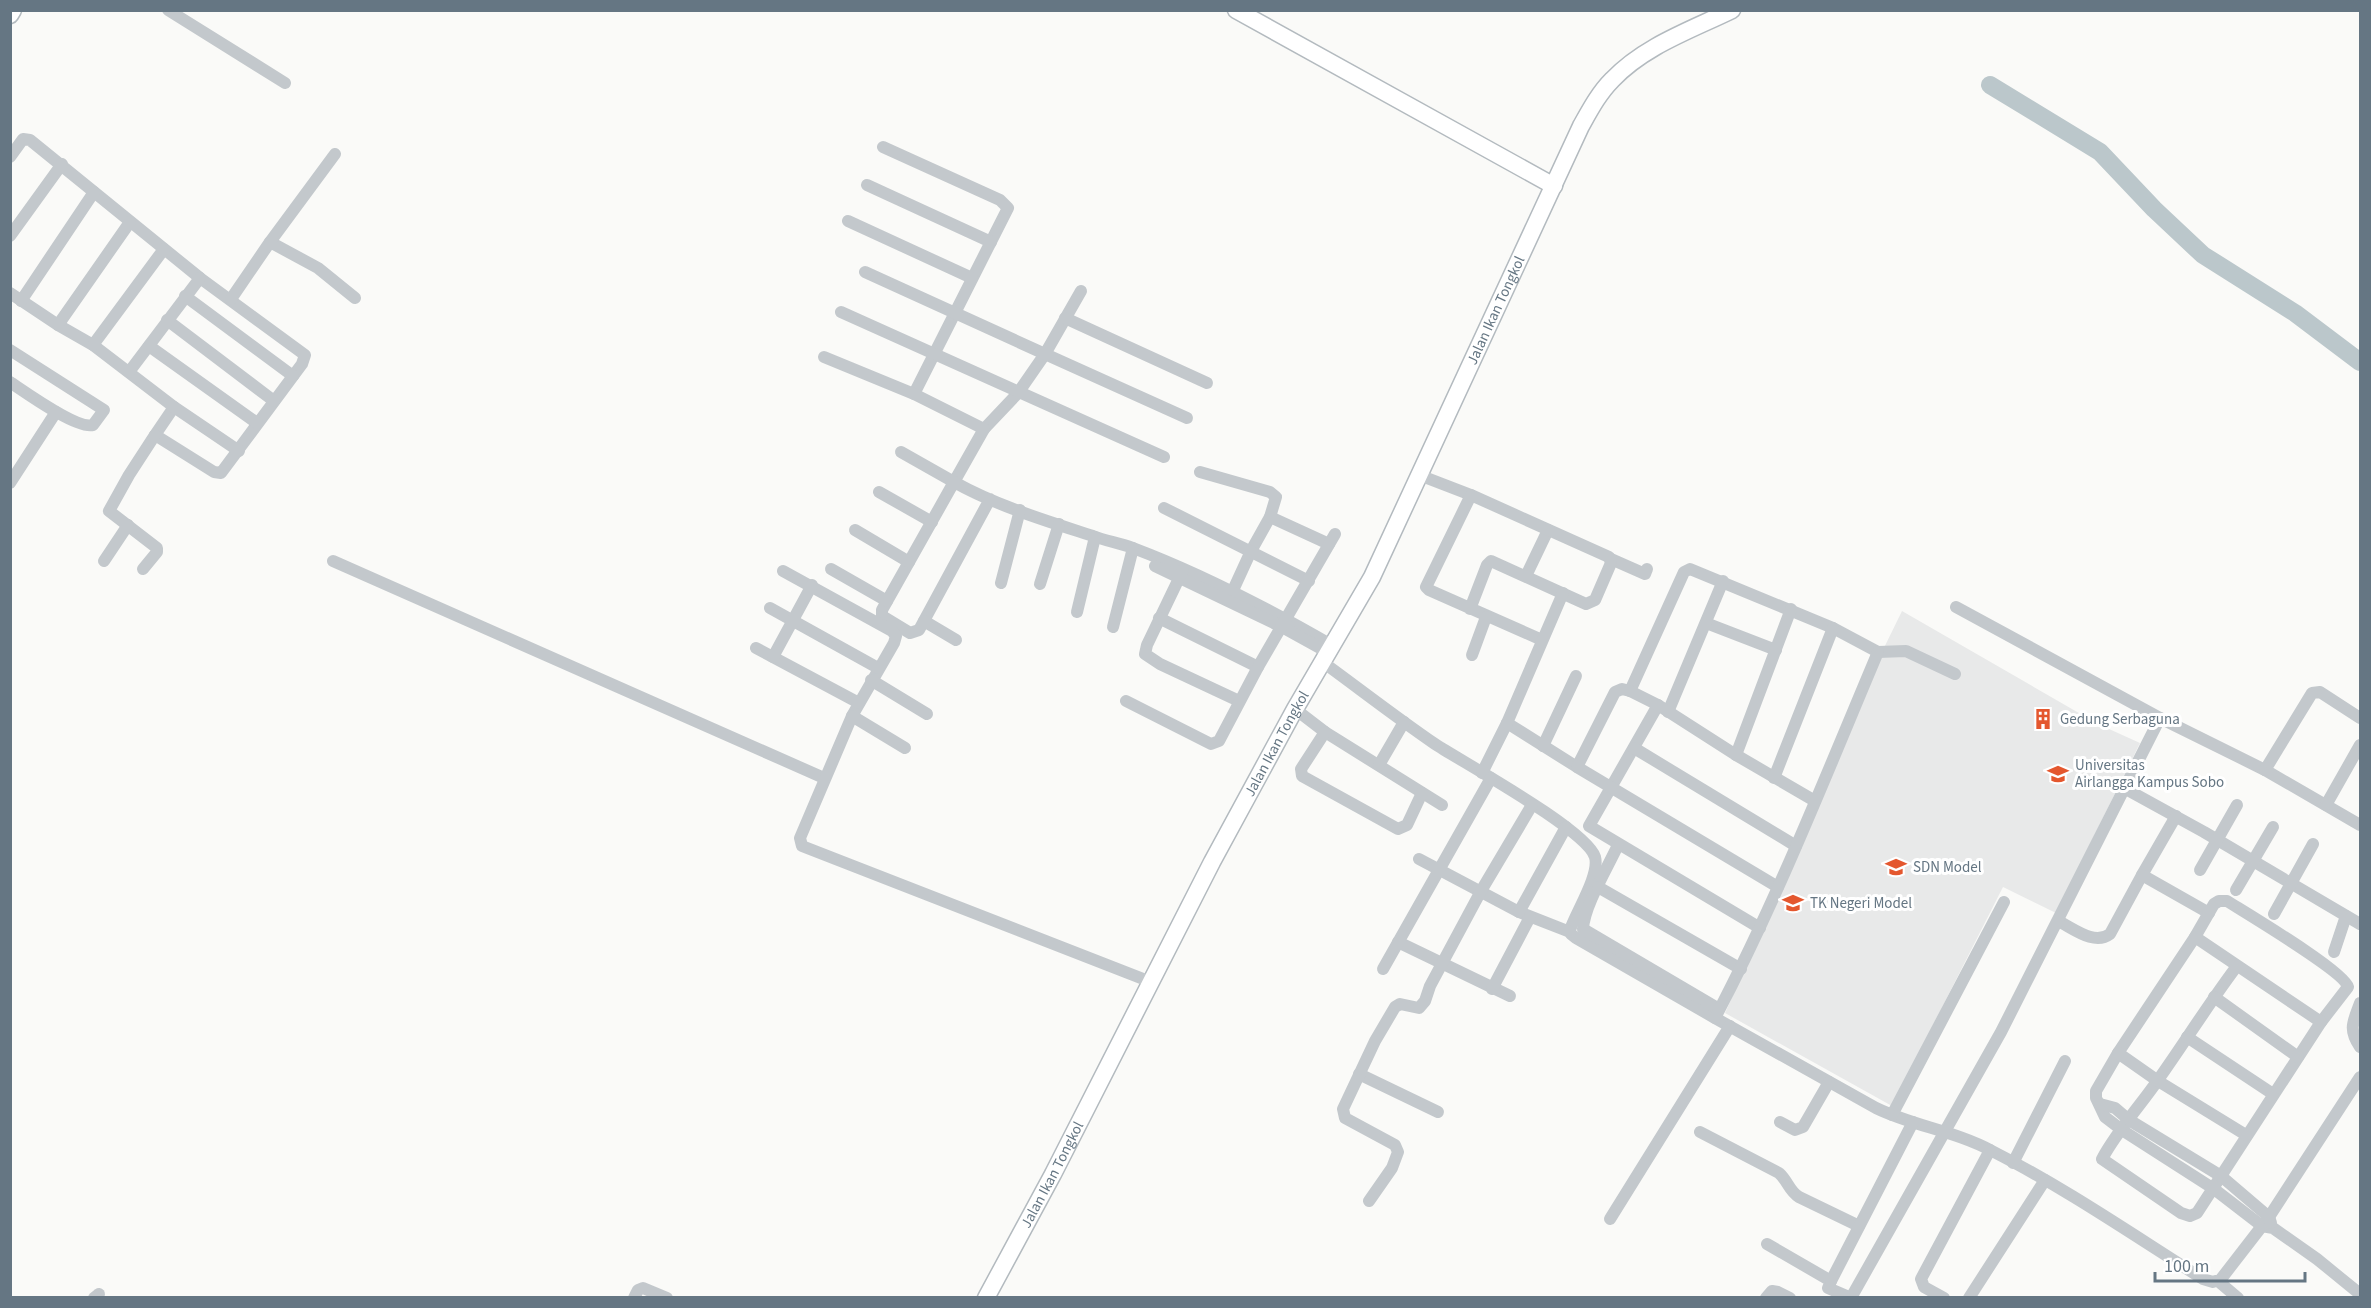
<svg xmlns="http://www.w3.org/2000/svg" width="2371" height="1308" font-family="'Source Sans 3',sans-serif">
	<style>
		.built { fill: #e8e9e9 }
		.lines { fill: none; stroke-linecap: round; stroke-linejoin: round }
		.river { stroke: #bbc7cb; stroke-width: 18 }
		.secondary-casing { stroke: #b3babf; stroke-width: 19 }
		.street { stroke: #c3c8cc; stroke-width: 12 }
		.secondary { stroke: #fff; stroke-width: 16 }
		.labels { text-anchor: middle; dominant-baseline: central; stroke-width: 6; stroke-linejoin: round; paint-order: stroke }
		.street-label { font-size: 15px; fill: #657683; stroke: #fff }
		.poi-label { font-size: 15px; fill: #657683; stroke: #fff; text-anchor: start }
	</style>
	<rect width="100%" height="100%" fill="#fafaf8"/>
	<path class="built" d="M1902,611L2098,724L2140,743L2056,913L2003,887L1892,1106L1725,1013L1775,904L1880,656Z"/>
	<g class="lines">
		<path class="river" d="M1990,85L2100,152L2154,209L2203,255L2295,313L2360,362"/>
		<defs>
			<g id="secondary">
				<path d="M1236,10L1554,186"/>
				<path d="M10,15L13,10"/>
				<path id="s1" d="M986,1298L1053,1174L1212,862L1295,709L1372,577L1581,126C1590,110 1599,93 1612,80C1644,46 1691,30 1732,10"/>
			</g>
		</defs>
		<use href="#secondary" class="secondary-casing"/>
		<g class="street">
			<path d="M168,10L285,83"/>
			<path d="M883,147L1000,200L1008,208L914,394"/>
			<path d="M10,157L23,139L30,140L200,278L305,355L302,364L221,473L214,472L155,435L174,407"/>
			<path d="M867,185L991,242"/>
			<path d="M848,221L972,278"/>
			<path d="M10,236L62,164"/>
			<path d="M270,242L318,268L355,298"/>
			<path d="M865,272L1045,354L1018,393L984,429"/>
			<path d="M1081,291L1045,354L1187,418"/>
			<path d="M10,293L58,325L93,345L174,407L239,451"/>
			<path d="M185,296L293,376"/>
			<path d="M231,299L270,242L335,154"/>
			<path d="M21,301L94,192"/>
			<path d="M841,312L1164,457"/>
			<path d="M1065,318L1207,383"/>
			<path d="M167,320L274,401"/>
			<path d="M58,325L130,222"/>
			<path d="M93,345L164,249"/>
			<path d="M149,346L257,423"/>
			<path d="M10,350L104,410L93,425C78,430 25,392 10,382"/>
			<path d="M824,357L914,394L984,429L954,482L901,452"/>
			<path d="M129,372L200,278"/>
			<path d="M1200,472L1270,492L1276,497L1270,517L1251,551L1229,599"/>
			<path d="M1419,475L1471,495"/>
			<path d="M10,483L56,412"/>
			<path d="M879,492L932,522"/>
			<path d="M990,499L919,630L910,633L882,616V610L954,482C997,506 1047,521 1093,536C1106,541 1120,543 1133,548C1202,574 1269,609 1333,646"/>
			<path d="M1164,508L1309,581"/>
			<path d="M1270,517L1329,544"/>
			<path d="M855,530L909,562"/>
			<path d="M1611,559L1645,574L1647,569"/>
			<path d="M104,561L128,525"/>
			<path d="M333,561L824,778"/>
			<path d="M1155,566L1282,627L1329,653"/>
			<path d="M143,569L157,552V548L109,511L129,475L155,435"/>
			<path d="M831,569L887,601"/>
			<path d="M1183,570L1147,645L1145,654L1160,664L1239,701"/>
			<path d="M783,571L892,631L896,636L894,643L852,716L800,838L802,846L1151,982"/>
			<path d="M1526,576L1548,530"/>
			<path d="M1001,583L1020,510"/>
			<path d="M1040,584L1059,524"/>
			<path d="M1956,607L2160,718L2265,770"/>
			<path d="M770,608L878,668"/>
			<path d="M1470,609L1487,565L1491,561L1586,604L1595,600L1611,563L1609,557L1471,495L1426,587L1429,590L1542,640"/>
			<path d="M1077,612L1095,537"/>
			<path d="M1159,618L1258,667"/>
			<path d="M924,621L956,640"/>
			<path d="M1706,623L1776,650"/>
			<path d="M1113,627L1133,548"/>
			<path d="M756,648L859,703"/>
			<path d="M1472,655L1486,617"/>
			<path d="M773,657L812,585"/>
			<path d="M1324,663C1361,690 1397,718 1435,744C1464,763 1587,830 1595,857C1600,875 1576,912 1570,930L1571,934L1576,938L1715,1018L1876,1108C1913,1126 1955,1131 1992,1151C2065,1188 2133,1235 2203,1279L2213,1282L2221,1279L2269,1217L2360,1077"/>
			<path d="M871,680L927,714"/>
			<path d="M1630,691L1679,583L1684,572L1690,569L1833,628L1878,652L1906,651L1955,674"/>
			<path d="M1126,701L1211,744L1219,741L1258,667L1335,534"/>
			<path d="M1658,705L1589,826L1760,928"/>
			<path d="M1295,709L1325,732L1442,805"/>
			<path d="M1668,712L1723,581"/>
			<path d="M852,716L905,748"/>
			<path d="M2360,718L2320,692L2312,693L2265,770L2360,825"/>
			<path d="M1507,723L1577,767L1778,887"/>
			<path d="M1325,732L1301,769L1302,776L1398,829L1407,825L1422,793"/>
			<path d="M1543,746L1576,676"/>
			<path d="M1634,748L1796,846"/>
			<path d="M1736,755L1791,609"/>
			<path d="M1379,765L1404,722"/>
			<path d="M1577,767L1615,692L1622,689L1630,691L1658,705L1736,755L1815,801"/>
			<path d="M1482,773L1507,723L1563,593"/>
			<path d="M1774,778L1833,628"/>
			<path d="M2124,788L2204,832L2360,924"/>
			<path d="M2326,805L2360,745"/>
			<path d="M1618,845C1608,867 1584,906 1583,929L1719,1009"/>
			<path d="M1419,859L1519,912L1570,932"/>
			<path d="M2200,870L2237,805"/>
			<path d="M2142,875L2176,816"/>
			<path d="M1598,887L1741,969"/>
			<path d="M2236,890L2273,827"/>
			<path d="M1519,912L1566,827"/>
			<path d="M2274,914L2313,844"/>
			<path d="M2058,921C2073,928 2094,946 2110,934L2142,875L2209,913"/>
			<path d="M2195,937L2214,904L2219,901H2227C2246,913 2345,972 2348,987L2321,1022"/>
			<path d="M1398,942L1510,996"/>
			<path d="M2334,952L2346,916"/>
			<path d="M2237,966C2209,1003 2185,1042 2158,1080C2140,1106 2117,1131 2102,1159L2181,1213L2190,1216L2197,1213L2321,1022L2195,937L2118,1053L2096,1091V1098L2105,1117L2122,1130L2214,1189L2262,1226L2273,1228L2317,1259L2360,1294"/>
			<path d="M1383,969L1491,778"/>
			<path d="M1492,989L1530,917"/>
			<path d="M2214,997L2298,1057"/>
			<path d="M2360,1003C2353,1022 2348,1029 2360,1047"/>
			<path d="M1715,1018C1777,900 1826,775 1878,652"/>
			<path d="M2187,1037L2273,1094"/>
			<path d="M2118,1053L2158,1081L2246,1135"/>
			<path d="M1359,1074L1438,1112"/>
			<path d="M2100,1104L2115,1108L2129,1120L2221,1176L2269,1217L2271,1223"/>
			<path d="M1892,1115L2004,902"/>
			<path d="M1780,1122L1795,1130L1803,1127L1829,1082"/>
			<path d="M1700,1132L1779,1173C1788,1181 1789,1191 1799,1197L1859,1226"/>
			<path d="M2013,1163L2065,1061"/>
			<path d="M1369,1201L1392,1168L1398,1152L1395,1145L1345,1118L1343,1109L1375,1041L1395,1007L1400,1004L1419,1008L1425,1001L1430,986L1481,891L1532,805"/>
			<path d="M1610,1219L1730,1026"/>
			<path d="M1767,1244L1831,1281L1828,1288L1849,1297L1852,1296L2001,1032L2160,718"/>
			<path d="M1831,1281L1913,1122"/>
			<path d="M2218,1281L2238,1298"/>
			<path d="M94,1298L99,1294"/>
			<path d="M634,1298L638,1290L643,1288L667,1298"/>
			<path d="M1766,1298L1772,1291L1778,1292L1790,1298"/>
			<path d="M1944,1298L1924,1287L1921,1279L1990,1150"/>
			<path d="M1969,1298L2045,1180"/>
		</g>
		<use href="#secondary" class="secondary"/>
	</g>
	<defs>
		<symbol id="building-bare" viewBox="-9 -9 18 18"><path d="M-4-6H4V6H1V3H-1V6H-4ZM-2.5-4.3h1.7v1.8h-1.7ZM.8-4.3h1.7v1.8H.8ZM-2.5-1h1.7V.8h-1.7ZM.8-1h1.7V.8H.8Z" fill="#e4572e" stroke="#fff" stroke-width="2.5" paint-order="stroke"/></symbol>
		<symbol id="university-bare" viewBox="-9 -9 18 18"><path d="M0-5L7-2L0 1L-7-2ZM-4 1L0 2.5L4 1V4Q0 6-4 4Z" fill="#e4572e" stroke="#fff" stroke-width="2.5" paint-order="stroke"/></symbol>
		<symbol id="school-bare" viewBox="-9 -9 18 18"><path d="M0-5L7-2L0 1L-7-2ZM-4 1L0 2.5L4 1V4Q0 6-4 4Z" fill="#e4572e" stroke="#fff" stroke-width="2.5" paint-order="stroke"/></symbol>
	</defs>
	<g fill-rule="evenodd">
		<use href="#building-bare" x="2028" y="704" width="30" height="30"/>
		<use href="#university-bare" x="2043" y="759" width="30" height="30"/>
		<use href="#school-bare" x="1881" y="852" width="30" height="30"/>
		<use href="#school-bare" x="1778" y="888" width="30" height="30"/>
	</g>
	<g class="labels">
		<g class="street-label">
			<text stroke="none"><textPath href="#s1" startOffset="1112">Jalan Ikan Tongkol</textPath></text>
			<text stroke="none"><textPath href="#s1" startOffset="626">Jalan Ikan Tongkol</textPath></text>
			<text stroke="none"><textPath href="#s1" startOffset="140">Jalan Ikan Tongkol</textPath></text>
		</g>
		<g class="poi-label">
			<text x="2060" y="719">Gedung Serbaguna</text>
			<text x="2075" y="765">Universitas<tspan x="2075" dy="17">Airlangga Kampus Sobo</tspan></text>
			<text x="1913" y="867">SDN Model</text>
			<text x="1810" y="903">TK Negeri Model</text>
		</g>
	</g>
	<rect width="2371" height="1308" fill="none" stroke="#657683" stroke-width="24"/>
	<path d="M2155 1272v9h150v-9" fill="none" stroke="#657683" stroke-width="3"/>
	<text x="2164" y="1272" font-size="18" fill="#657683" stroke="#ffffff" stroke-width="4.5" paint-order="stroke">100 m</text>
</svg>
